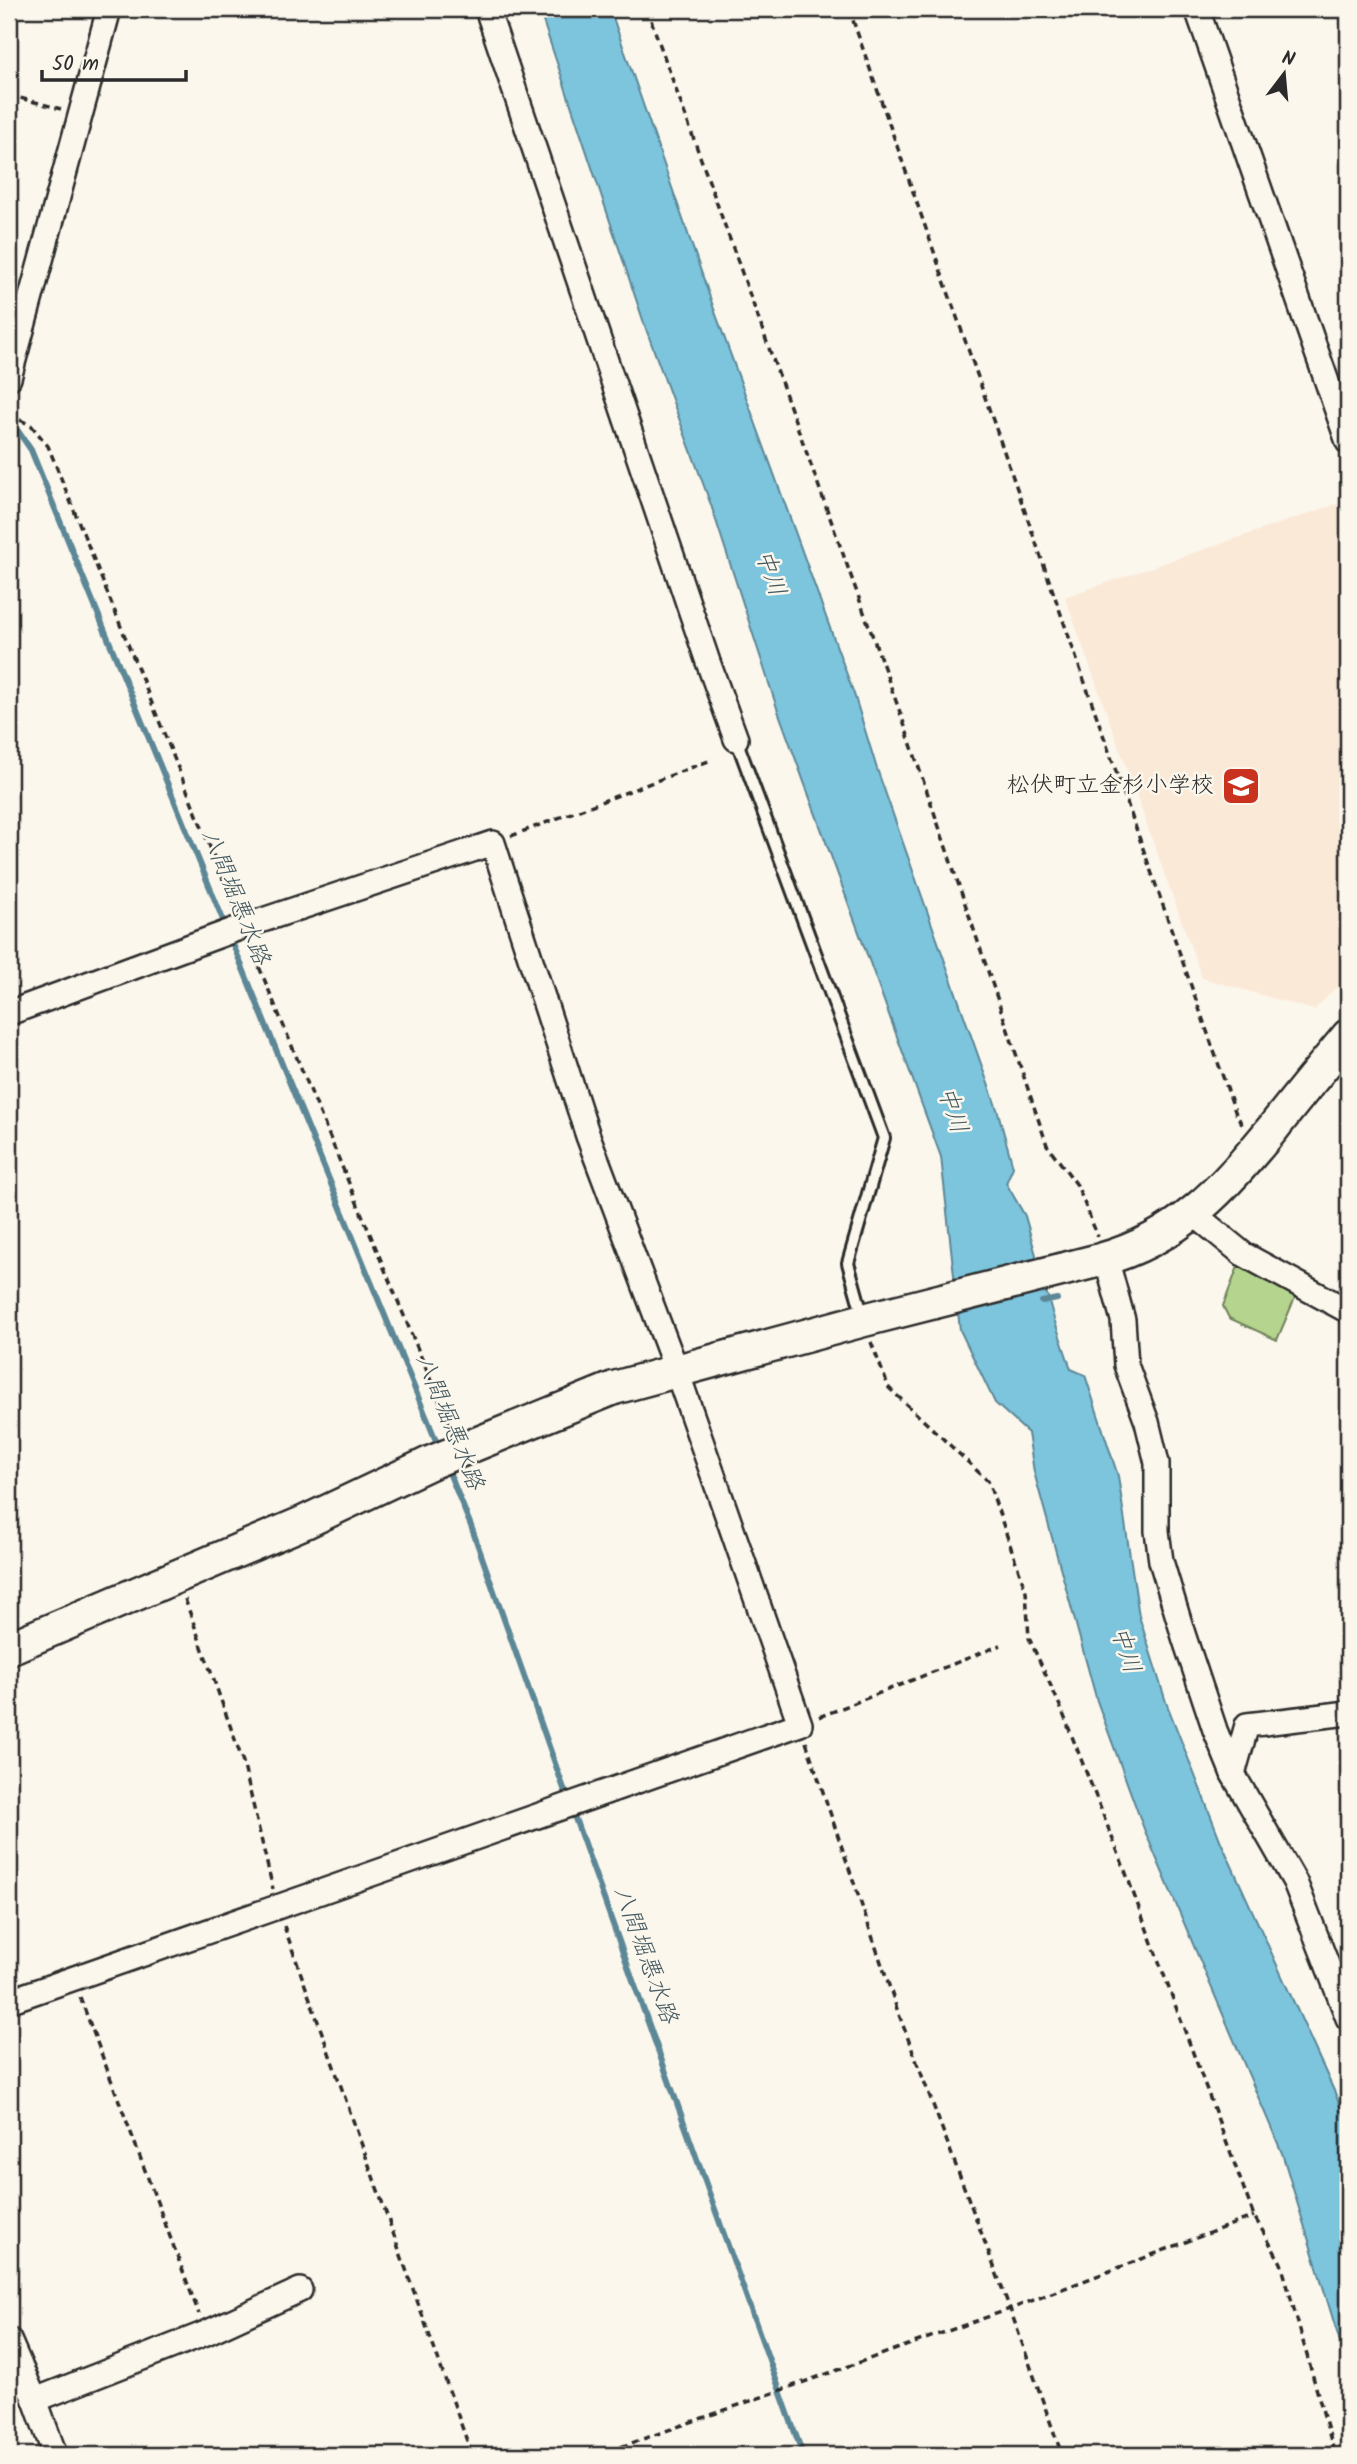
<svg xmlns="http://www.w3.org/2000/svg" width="1357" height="2464" font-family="Kalam,'Klee One',sans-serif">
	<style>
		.built { fill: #fbe9d8 }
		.green { fill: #b5d58e; stroke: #70805c; stroke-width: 2 }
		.water { fill: #7dc4dd; stroke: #5c8796; stroke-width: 2 }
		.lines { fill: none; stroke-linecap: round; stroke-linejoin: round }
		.stream { stroke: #5c8796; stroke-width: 6 }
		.lane-casing { stroke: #2b2b2b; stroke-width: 16 }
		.street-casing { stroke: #2b2b2b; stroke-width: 28 }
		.secondary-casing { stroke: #2b2b2b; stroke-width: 37 }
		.path { stroke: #2b2b2b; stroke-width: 3.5; stroke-dasharray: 7 5; stroke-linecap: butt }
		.lane { stroke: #fbf7ec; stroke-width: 10 }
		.street { stroke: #fbf7ec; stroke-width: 23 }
		.secondary { stroke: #fbf7ec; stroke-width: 32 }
		.labels { text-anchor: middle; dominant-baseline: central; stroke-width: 5; stroke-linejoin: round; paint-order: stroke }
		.poi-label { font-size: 23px; fill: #2b2b2b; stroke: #fbf7ec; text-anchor: end }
		.water-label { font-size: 24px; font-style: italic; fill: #445960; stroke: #fbf7ec }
	</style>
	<rect width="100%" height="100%" fill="#fbf7ec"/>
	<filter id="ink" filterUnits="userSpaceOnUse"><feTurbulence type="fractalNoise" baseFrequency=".0143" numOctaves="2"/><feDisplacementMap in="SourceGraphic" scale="14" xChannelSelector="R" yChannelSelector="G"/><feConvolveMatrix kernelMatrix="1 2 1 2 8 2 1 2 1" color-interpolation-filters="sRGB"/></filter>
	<g filter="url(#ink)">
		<path class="built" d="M1348,500V976L1314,1010L1202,978L1065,597Z"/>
		<path class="green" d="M1239,1264L1297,1293L1277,1340L1229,1318L1223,1306Z"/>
		<path class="water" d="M539,9H610L714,309L854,694L877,769L998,1112L1013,1167L1006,1183L1025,1216L1054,1319L1071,1369L1085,1375L1118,1476L1139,1616L1166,1702L1221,1842L1335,2093L1348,2127V2368L1282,2153L1144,1829L1097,1701L1034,1472L1028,1433L995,1403L960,1330L941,1157L777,708L711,505L646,329Z"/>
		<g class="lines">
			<g class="stream">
				<path d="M9,428L18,431L31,450L226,927"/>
				<path d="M230,937L439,1448"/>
				<path d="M1042,1302L1057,1299"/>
				<path d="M446,1465L471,1526L568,1800"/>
				<path d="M572,1810L803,2455"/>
			</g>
			<defs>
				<path id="lane" d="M736,739L884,1138L848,1263L863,1317"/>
				<g id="street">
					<path d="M487,9L708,662L736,739"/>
					<path d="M1197,9L1348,442"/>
					<path d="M9,378L109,9"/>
					<path d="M9,1013L242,927L493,843L588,1136L676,1369L800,1724L9,2001"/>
					<path d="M1194,1214L1243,1254L1348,1311"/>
					<path d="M1106,1258L1123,1320L1126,1365L1147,1422L1157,1463V1531L1161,1561L1184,1637L1215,1730L1233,1774L1295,1882L1348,2018"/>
					<path d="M1233,1774L1247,1725L1348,1713"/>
					<path d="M9,2340L35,2400L55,2455"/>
					<path d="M35,2400L206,2333L300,2290"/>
				</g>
				<path id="secondary" d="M9,1648L305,1522L432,1462L614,1388L864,1320L1100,1260C1180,1238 1223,1189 1274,1127C1298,1096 1323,1066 1348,1036"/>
			</defs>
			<use href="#lane" class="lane-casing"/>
			<use href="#street" class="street-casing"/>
			<use href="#secondary" class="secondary-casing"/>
			<g class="path">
				<path d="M647,9L901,715L1047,1145L1077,1185L1098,1237"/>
				<path d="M849,9L1236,1114L1243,1126"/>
				<path d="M9,95L61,109"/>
				<path d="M9,415L31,425L48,446L235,909"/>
				<path d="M511,836L711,760"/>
				<path d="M250,945L451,1429"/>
				<path d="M871,1342L889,1388L988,1481L1026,1591L1029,1638L1060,1706L1121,1860L1254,2216L1281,2263L1335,2455"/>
				<path d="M185,1599L243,1762L273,1889"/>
				<path d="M819,1717L1001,1645"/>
				<path d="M806,1742L898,2012L1010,2309L1062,2455"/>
				<path d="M284,1926L472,2455"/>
				<path d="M80,1997L199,2314"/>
				<path d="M598,2455L1010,2309L1254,2216"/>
			</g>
			<use href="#lane" class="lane"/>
			<use href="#street" class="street"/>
			<use href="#secondary" class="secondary"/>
		</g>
	</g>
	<defs>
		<symbol id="school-square" viewBox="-11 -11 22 22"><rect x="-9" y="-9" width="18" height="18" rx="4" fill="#c8321e" stroke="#fbf7ec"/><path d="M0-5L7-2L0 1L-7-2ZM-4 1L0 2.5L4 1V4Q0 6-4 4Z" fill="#fff"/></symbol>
	</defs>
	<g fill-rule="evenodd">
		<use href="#school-square" x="1219" y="764" width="44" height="44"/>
	</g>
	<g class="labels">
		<g class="poi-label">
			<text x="1214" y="786">松伏町立金杉小学校</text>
		</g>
		<g class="water-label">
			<text transform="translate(770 573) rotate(71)">中川</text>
			<text transform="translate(235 897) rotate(68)">八間堀悪水路</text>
			<text transform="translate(952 1110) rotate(72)">中川</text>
			<text transform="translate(449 1422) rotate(68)">八間堀悪水路</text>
			<text transform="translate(1125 1650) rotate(72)">中川</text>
			<text transform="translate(645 1955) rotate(70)">八間堀悪水路</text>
		</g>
	</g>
	<rect width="1357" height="2464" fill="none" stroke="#fbf7ec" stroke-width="35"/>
	<rect x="18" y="18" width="1322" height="2429" fill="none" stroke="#2b2b2b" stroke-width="2.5" filter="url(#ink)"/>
	<g transform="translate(1284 74) rotate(16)" stroke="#fbf7ec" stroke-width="5" paint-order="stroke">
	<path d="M0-5L12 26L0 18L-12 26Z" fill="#2b2b2b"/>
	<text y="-10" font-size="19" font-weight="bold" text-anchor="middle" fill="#2b2b2b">N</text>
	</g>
	<path d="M42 70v10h144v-10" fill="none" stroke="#2b2b2b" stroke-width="3.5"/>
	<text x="52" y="70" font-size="21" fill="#2b2b2b" stroke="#fbf7ec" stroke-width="5" paint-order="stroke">50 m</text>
</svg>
